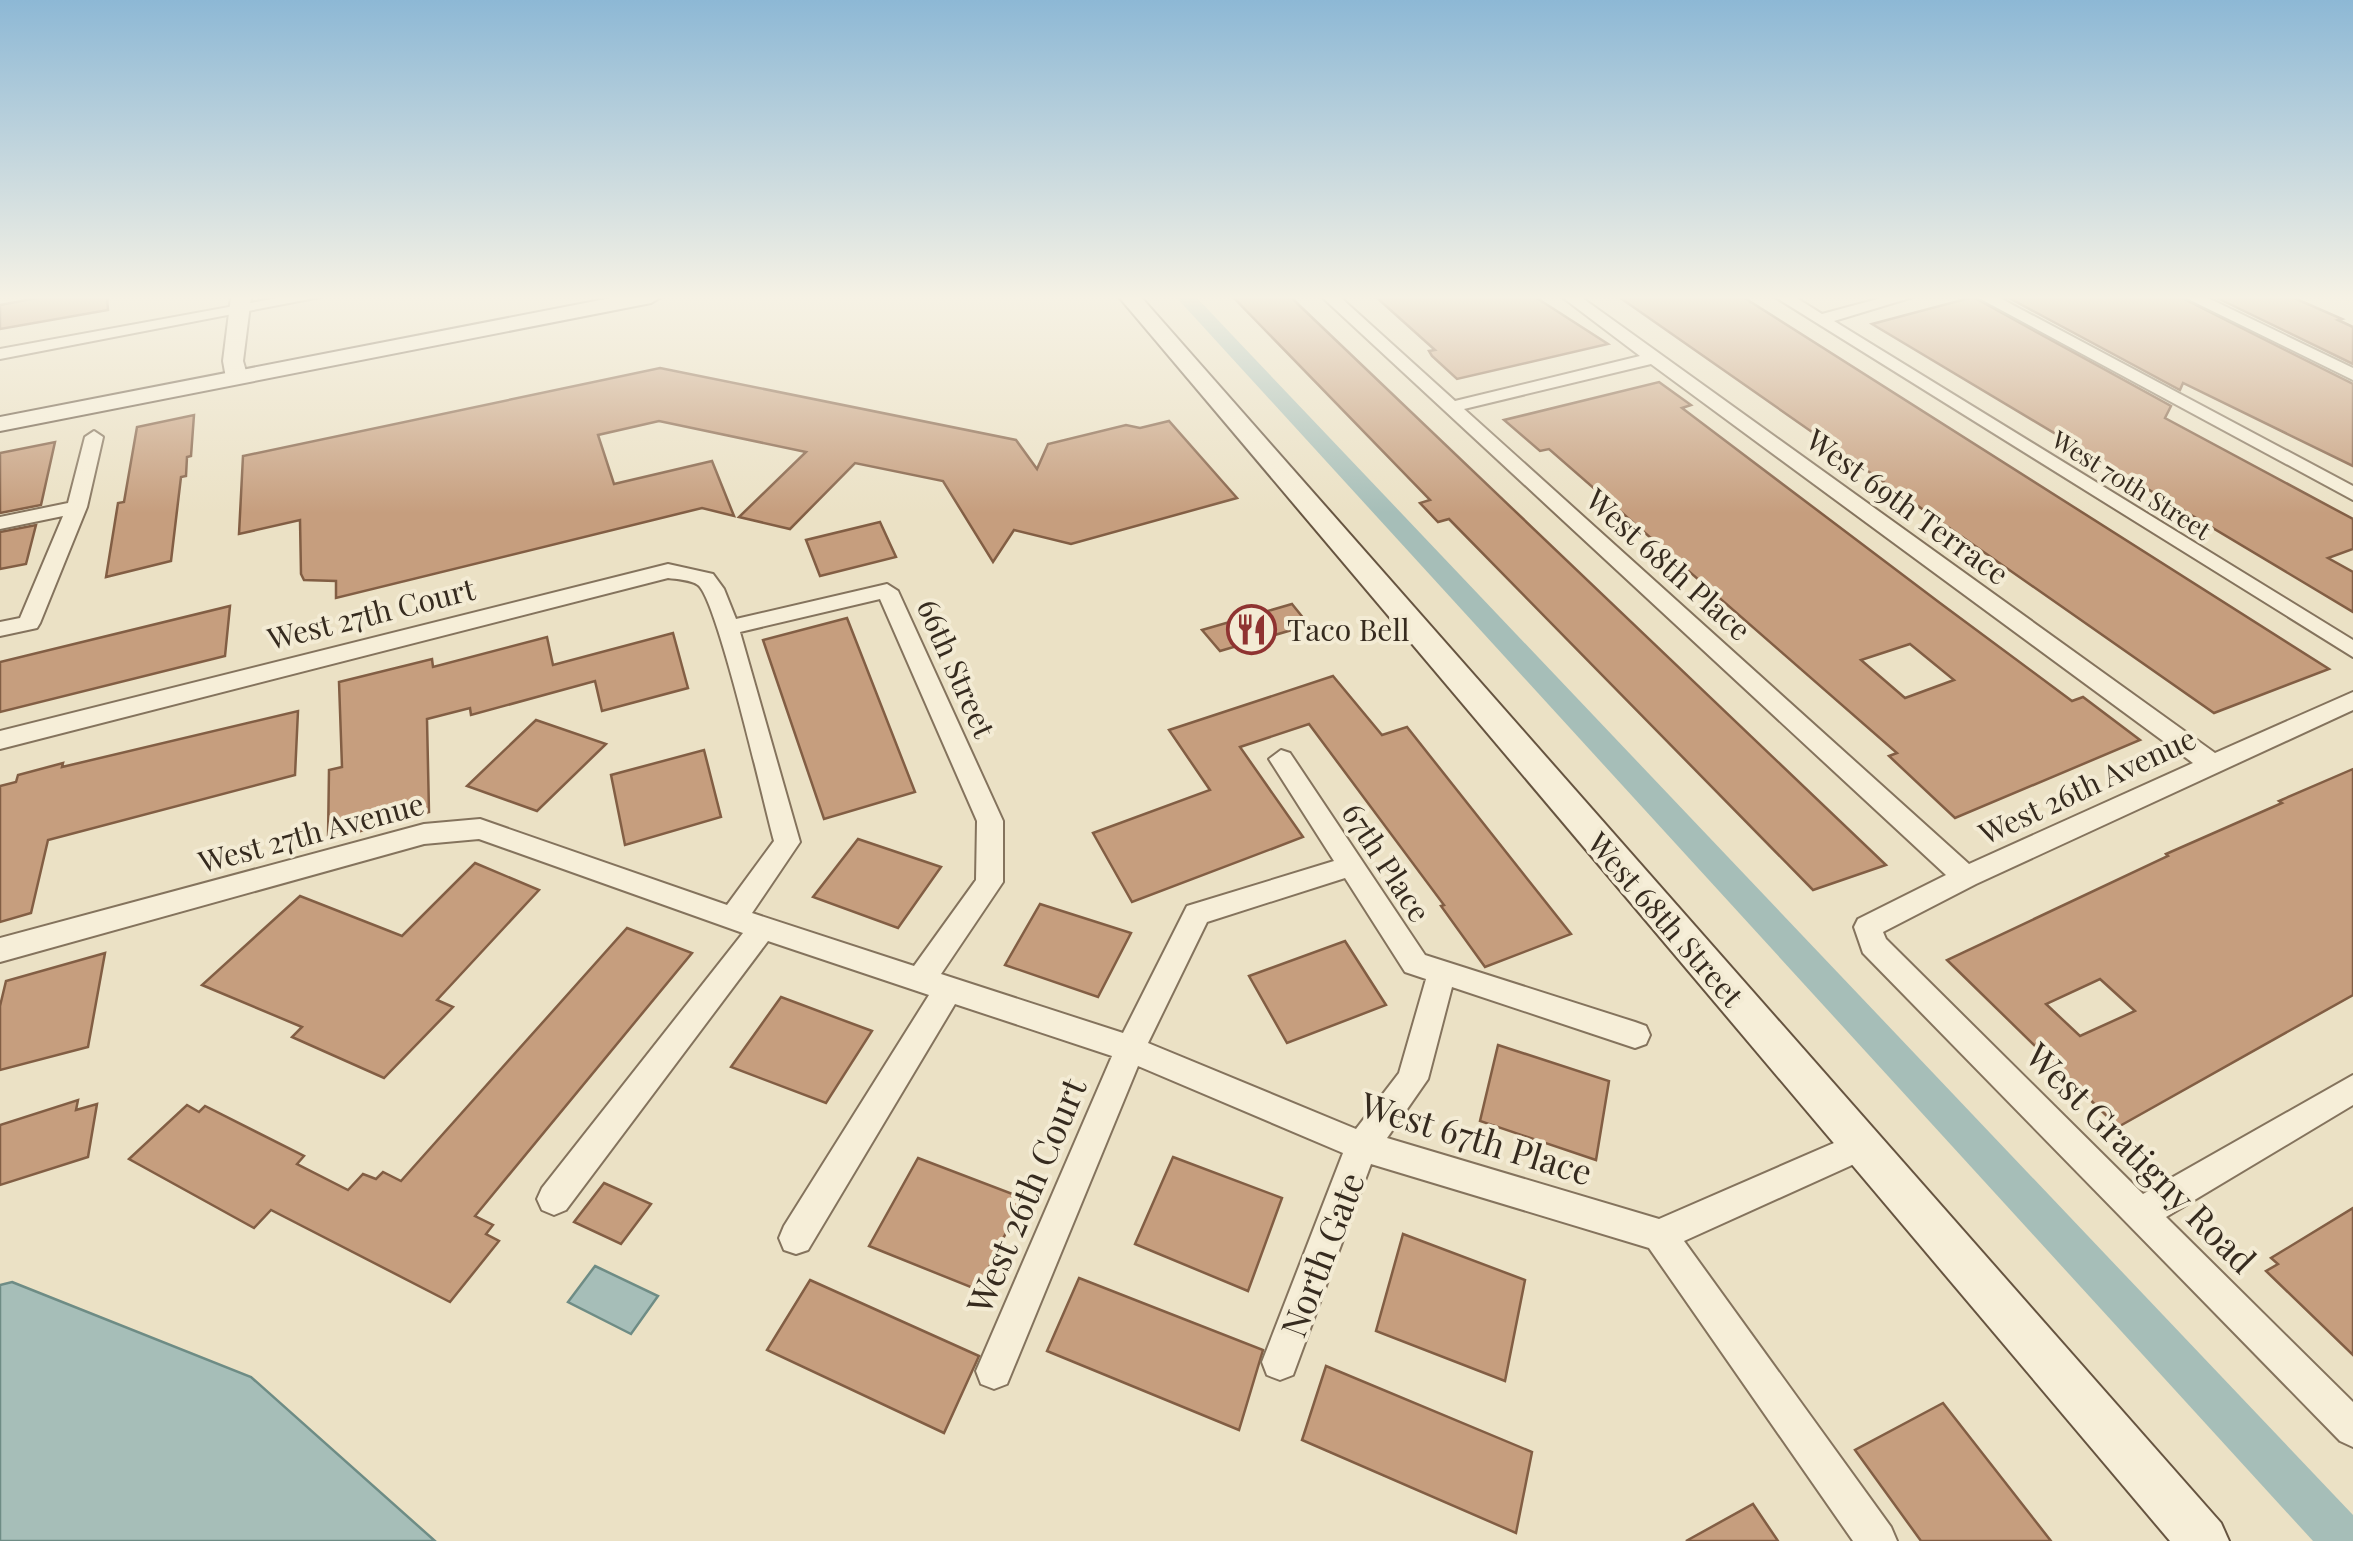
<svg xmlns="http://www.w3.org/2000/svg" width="2353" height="1541" font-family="'Playfair Display',serif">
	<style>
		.water { fill: #a6beb8; stroke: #6e8c85; stroke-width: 2.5 }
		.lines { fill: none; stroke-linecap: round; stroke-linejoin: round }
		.canal { fill: #a6beb8; fill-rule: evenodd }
		.building { fill: #c69e7e; stroke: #825e44; stroke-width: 2.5; fill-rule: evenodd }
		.minor-casing { stroke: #84735d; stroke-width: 4 }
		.tertiary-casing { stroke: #84735d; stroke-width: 4 }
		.secondary-casing { stroke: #665440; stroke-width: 4 }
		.minor { fill: #f6eed8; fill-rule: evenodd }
		.tertiary { fill: #f6eed8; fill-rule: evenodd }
		.secondary { fill: #f6eed8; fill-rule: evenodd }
		.labels { text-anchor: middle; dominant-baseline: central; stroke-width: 8; stroke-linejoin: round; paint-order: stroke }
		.far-street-label { font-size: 25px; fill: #362b1f; stroke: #f3ebd4 }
		.street-label { font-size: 30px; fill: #362b1f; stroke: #f3ebd4 }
		.poi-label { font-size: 30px; fill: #362b1f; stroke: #f3ebd4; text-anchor: start }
		.near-street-label { font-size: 35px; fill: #362b1f; stroke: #f3ebd4 }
	</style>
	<rect width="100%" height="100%" fill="#ebe1c5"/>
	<g class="water">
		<path d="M595,1266L658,1296L631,1334L568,1302Z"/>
		<path d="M12,1282L251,1377L435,1541H0V1285Z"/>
	</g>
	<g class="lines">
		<path class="canal" d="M1176,297H1196L2353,1515V1541H2313Z"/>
	</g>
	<g class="building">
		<path d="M42,297H107L108,310L0,329V305Z"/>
		<path d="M1233,297H1291L1300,306L1886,865L1813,890L1449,519L1438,522L1420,503L1430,500Z"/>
		<path d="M1376,297H1535L1608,344L1457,379L1432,356L1429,351L1435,350Z"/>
		<path d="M1619,297H1743L2329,669L2214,713Z"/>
		<path d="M1973,297L2171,406L2165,418L2353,519V549L2328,558L2353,572V612L1872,324Z"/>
		<path d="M2007,297H2180L2353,384V466L2183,383L2180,390Z"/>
		<path d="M2215,297H2292L2342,319L2338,320L2353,327V364Z"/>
		<path d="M660,368L1016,440L1037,469L1048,444L1126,425L1140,428L1169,421L1237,498L1071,544L1014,530L993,562L943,481L855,463L790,529L739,517L806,452L659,421L598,435L614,484L712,461L734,516L702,508L336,598V581L304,580L301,574L300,520L239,534L243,456Z"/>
		<path d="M1659,382L1691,405L1682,408L1940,603L2072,701L2083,697L2140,740L1955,818L1889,756L1897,753L1549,449L1540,451L1504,420ZM1910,644L1954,680L1905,698L1861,660Z"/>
		<path d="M194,415L191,456L187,457L186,476L181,477L171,561L106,577L118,503L124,502L137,427Z"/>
		<path d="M55,442L41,505L0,513V453Z"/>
		<path d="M880,522L896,557L820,576L806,540Z"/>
		<path d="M36,525L26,564L0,569V532Z"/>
		<path d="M1292,604L1309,625L1220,651L1202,630Z"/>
		<path d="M230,606L225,656L0,712V662Z"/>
		<path d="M847,618L915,792L824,819L763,640Z"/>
		<path d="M673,633L688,688L602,711L595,681L471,715L470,708L427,719L429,812L328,840L329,770L342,767L339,682L432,659L433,667L547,637L553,665Z"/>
		<path d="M1333,676L1382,735L1407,727L1571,934L1485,967L1441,906L1444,905L1309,724L1240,747L1303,837L1132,902L1093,833L1210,790L1169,730Z"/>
		<path d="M298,711L295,775L48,840L31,913L0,922V786L16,782L18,775L63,763L62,767Z"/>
		<path d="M536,720L606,744L537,811L467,786Z"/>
		<path d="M704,750L721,817L625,845L611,775Z"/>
		<path d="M2353,769V995L2118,1127L1947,960L2168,856L2166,854L2282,803L2279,801ZM2100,979L2135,1011L2080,1036L2046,1004Z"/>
		<path d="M858,839L941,867L898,928L813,897Z"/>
		<path d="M475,863L539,890L437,1000L453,1007L384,1078L292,1037L302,1027L202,985L300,896L402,936Z"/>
		<path d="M1040,904L1131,933L1098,997L1005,965Z"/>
		<path d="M627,928L692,953L475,1216L493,1225L486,1234L499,1241L450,1302L271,1210L254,1228L129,1159L187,1105L199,1112L205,1106L304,1156L297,1164L348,1190L363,1174L376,1179L383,1172L401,1181Z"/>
		<path d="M1345,941L1386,1005L1287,1043L1249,976Z"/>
		<path d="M105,953L88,1047L0,1070V1006L6,981Z"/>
		<path d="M781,997L872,1031L826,1103L731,1067Z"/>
		<path d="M1498,1045L1609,1081L1596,1160L1480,1121Z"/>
		<path d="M78,1100L76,1110L97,1104L88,1157L0,1185V1125Z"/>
		<path d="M1173,1157L1282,1198L1248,1291L1135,1244Z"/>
		<path d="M918,1158L1023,1198L978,1290L869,1246Z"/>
		<path d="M604,1183L651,1204L621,1244L574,1222Z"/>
		<path d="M2353,1208V1355L2266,1271L2278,1264L2271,1258Z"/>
		<path d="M1403,1234L1525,1280L1505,1381L1376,1331Z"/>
		<path d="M1079,1278L1263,1350L1239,1430L1047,1351Z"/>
		<path d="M810,1280L979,1356L944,1433L767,1350Z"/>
		<path d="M1326,1366L1532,1452L1516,1533L1302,1440Z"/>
		<path d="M1943,1403L2051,1541H1921L1855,1450Z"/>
		<path d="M1753,1504L1778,1541H1686Z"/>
	</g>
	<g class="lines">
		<defs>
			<g id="minor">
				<path d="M283,297H320L0,359V349Z"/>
				<path d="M1322,297H1340L1455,401L1640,356L1562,297H1581L2215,753L2353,692V710L1976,884L1883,932L1886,939L2143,1194L2353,1075V1105L2166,1217L2353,1402V1447L2340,1441L1863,953L1854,927L1858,919L1946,875ZM1651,364L2193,763L1969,864L1464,409Z"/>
				<path d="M1775,297H1795L1822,314L1885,297H1913L1834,321L2353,640V657Z"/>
				<path d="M1977,297H1998L2353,486V500Z"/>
				<path d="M2184,297H2206L2353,368V380Z"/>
				<path d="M94,431L103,437L87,507L40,623L37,628L0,636V622L20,618L63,516L0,529V517L68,503L85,437Z"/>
				<path d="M668,564L713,574L724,589L736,619L887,584L898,591L1003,821V882L941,974L1123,1033L1187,906L1334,861L1269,759L1281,750L1290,753L1425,955L1635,1022L1646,1026L1650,1035L1646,1044L1635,1048L1452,987L1428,1079L1387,1138L1659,1219L1850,1136L1861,1131L1872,1136L1877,1146L1872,1156L1684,1241L1891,1527L1897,1541H1853L1649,1248L1371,1164L1293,1375L1280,1380L1267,1375L1262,1362L1343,1153L1138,1066L1007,1384L994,1389L981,1384L976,1371L1112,1056L955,1004L808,1250L796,1254L784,1250L779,1238L784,1226L929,995L768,941L566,1210L554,1215L542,1210L537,1199L542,1188L743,933L479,839L424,844L0,962V938L424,824L480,819L727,905L774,841C764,805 717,598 698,585C692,580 676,579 668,578L0,749V731ZM880,599L977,821L976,880L914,966L752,913L800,842L740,632ZM1345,878L1405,972L1426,979L1399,1073L1356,1129L1148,1043L1207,922Z"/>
			</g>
			<path id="tertiary" d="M231,297H251L243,361L248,378L237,384L226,378L223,361Z"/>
			<g id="secondary">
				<path d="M616,297H661L651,303L0,431V417Z"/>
				<path d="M1119,297H1141L2221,1523L2229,1541H2170Z"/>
			</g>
		</defs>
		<use href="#minor" class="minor-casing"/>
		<use href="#tertiary" class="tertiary-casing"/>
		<use href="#secondary" class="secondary-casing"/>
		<use href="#minor" class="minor"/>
		<use href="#tertiary" class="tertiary"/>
		<use href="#secondary" class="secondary"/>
	</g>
	<linearGradient id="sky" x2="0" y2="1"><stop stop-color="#8db8d5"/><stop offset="0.58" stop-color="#f6f2e5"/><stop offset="1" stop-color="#f6f2e5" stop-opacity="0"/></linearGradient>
	<rect width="2353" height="513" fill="url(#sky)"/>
	<defs>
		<symbol id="restaurant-ring" viewBox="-11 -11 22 22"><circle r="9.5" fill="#f3ebd4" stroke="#8f3331" stroke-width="1.5"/><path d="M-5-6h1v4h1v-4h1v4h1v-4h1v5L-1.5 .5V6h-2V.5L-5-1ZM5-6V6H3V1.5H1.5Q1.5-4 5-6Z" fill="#8f3331"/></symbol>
	</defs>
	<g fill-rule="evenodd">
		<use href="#restaurant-ring" x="1224" y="602" width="55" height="55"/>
	</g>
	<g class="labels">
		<g class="far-street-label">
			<text transform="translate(2132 484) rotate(32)">West 70th Street</text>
		</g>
		<g class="street-label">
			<text transform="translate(1908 506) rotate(36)">West 69th Terrace</text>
			<text transform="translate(1669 564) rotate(42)">West 68th Place</text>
			<text transform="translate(371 613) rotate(-14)">West 27th Court</text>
			<text transform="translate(957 668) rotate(66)">66th Street</text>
			<text transform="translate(2087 785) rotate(-25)">West 26th Avenue</text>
			<text transform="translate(311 832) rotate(-15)">West 27th Avenue</text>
			<text transform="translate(1387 862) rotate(57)">67th Place</text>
			<text transform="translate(1666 919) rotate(49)">West 68th Street</text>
		</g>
		<g class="poi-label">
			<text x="1287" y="629">Taco Bell</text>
		</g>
		<g class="near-street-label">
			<text transform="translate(1477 1137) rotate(17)">West 67th Place</text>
			<text transform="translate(2142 1157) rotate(45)">West Gratigny Road</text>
			<text transform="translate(1025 1195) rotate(-67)">West 26th Court</text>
			<text transform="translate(1321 1254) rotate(-69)">North Gate</text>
		</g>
	</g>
</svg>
